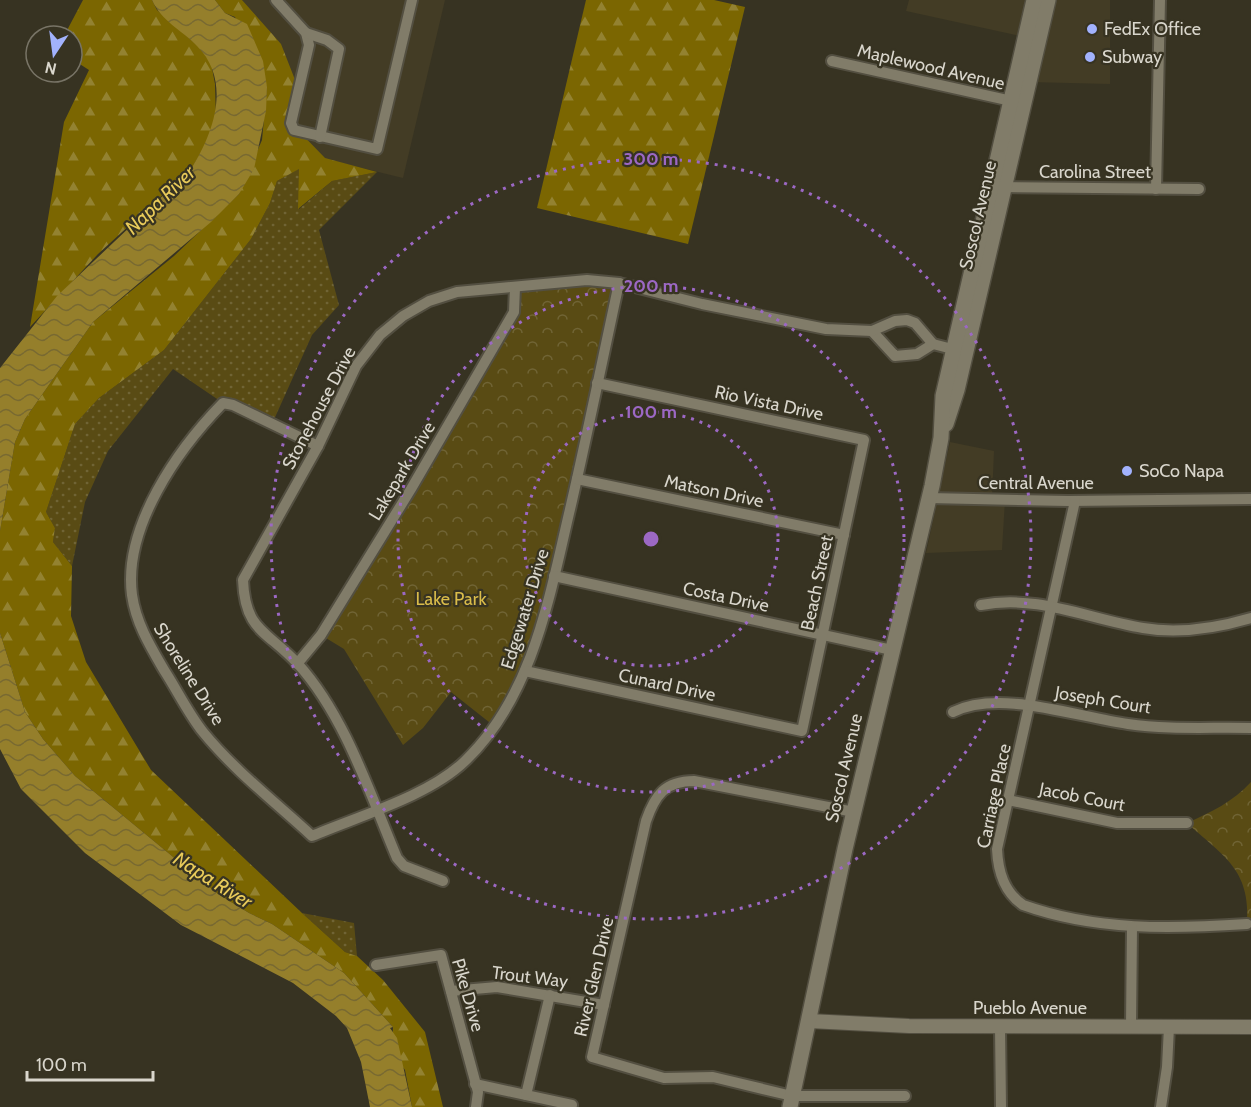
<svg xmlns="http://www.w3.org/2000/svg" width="1251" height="1107" font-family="Cabin,sans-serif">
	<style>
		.built { fill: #433c25 }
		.grass { fill: url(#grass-dots) }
		.forest { fill: url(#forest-firs) }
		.park { fill: url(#park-crowns) }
		.water { fill: url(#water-waves) }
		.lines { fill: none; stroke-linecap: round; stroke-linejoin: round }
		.minor-casing { stroke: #534f41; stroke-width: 14 }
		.tertiary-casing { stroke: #534f41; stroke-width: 16 }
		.secondary-casing { stroke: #534f41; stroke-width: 18 }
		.minor { stroke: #817c69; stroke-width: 10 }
		.tertiary { stroke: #817c69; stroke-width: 14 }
		.secondary { stroke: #817c69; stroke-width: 15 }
		.ring { fill: none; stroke: #9c68c4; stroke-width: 3; stroke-dasharray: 3 6 }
		.poi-dot { fill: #a2b2fd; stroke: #373322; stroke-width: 2 }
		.labels { text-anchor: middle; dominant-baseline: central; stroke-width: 4.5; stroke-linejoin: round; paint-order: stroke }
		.poi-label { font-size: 18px; fill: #d9d6cc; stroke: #373322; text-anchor: start }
		.street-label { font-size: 18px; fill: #d9d6cc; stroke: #373322 }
		.park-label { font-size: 18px; fill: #dabc4a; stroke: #373322 }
		.water-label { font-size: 20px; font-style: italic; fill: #e9cb5a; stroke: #373322 }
		.centre { fill: #9c68c4; stroke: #373322; stroke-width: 3 }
		.ring-label { font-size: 18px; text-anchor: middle; font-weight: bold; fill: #9c68c4; stroke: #373322; stroke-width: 4.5; stroke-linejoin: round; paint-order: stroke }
	</style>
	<defs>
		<pattern id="grass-dots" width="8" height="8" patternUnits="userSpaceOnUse" patternTransform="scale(1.5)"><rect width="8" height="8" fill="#594b14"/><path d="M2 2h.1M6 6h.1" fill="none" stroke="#706435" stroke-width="1.8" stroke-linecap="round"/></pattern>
		<pattern id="forest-firs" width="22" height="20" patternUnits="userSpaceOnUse" patternTransform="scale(1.5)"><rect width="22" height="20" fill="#7b6601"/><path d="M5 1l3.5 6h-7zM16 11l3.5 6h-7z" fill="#938231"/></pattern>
		<pattern id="park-crowns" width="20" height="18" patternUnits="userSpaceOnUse" patternTransform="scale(1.5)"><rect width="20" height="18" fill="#594b14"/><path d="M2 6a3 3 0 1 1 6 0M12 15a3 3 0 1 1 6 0" fill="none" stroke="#706435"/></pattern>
		<pattern id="water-waves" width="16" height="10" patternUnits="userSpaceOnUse" patternTransform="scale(1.5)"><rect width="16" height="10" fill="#957f2b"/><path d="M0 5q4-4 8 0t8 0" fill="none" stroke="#786931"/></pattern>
	</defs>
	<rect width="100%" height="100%" fill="#373322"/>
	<g class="built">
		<path d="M242,0H445L403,178L325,159L299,133Z"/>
		<path d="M909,0H1034L1025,37L906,11Z"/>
		<path d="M1048,0H1110V84L1029,82Z"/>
		<path d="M950,442L994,451L992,499L1005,500L1002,550L926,553Z"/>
	</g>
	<g class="grass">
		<path d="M300,168L299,209L332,181L377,172L319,230L339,305L312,335L272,424L223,403L173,369L108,451L85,502L72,566L53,542L55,528L46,512L75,424L99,398L164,350L251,239L270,203L277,181Z"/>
		<path d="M302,913L354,923L357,956L345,952Z"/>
	</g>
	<g class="forest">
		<path d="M83,0H152L157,10L198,46L211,63L215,84L216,119L207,143L191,169L98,254L30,327L64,122L89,70L72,59V36H64Z"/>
		<path d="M215,0H242L281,44L299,90L291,123L325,158L377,172L332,181L298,209L299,169L277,181L270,203L251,239L164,350L99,398L75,424L46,512L55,528L53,542L72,566L71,616L86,662L151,770L302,913L345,952L357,956L383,980L425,1032L443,1107H412L405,1070L392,1053L393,1027L344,973L272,924L249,913L218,894L75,776L43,739L25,712L0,633V531L15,442L25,419L93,322L174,256L239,194L262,140L267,87L235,17L225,13Z"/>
		<path d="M586,0H714L745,7L688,244L537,208Z"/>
	</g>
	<g class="park">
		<path d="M619,283L577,479L525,671L494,726L451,692L423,728L403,745L344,649L321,635L514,313L515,287Z"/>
		<path d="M1251,782V928L1247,924C1251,869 1223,856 1187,823C1211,812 1233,802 1251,782Z"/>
	</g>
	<g class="water">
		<path d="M152,0H215L225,13L247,24L263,61L267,87L266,111L254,169L239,194L211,222L93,322L25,419L15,442L0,531V368L57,296L191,169C214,133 232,81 197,46C182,30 161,21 152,0Z"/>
		<path d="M0,633L25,712L43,739L75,776L218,894L249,913L272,924L344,973L393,1027L390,1028L397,1038L412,1107H370L361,1062L347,1028L336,1016L293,983L181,925L85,853L21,789L0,749Z"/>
	</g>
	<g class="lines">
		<defs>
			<g id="minor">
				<path d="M276,0L306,33L309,45L291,123L294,130L377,149L412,0"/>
				<path d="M306,33L327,40L339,49L320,137"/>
				<path d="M832,61L1016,102"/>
				<path d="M998,187L1199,189"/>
				<path d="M1156,189L1160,0"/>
				<path d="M872,331L895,356L917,354L933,344"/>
				<path d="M318,446L233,405L223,403C178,449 123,527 132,595C136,623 150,646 164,670C177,690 188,713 203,732C234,770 275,802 312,836C359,816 429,796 465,761C534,695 550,593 571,505C588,431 603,357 619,283"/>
				<path d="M577,479L844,535"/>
				<path d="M929,498L1068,501L1251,499"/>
				<path d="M1075,501L997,849C998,872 1004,892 1023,905C1096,931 1171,929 1247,924"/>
				<path d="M554,576L892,650"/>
				<path d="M981,605C1037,594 1088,619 1143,628C1178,634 1217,628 1251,618"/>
				<path d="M297,664L321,635L411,489L514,312L515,287"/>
				<path d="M525,671L802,731L864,440L597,383"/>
				<path d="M953,712C1001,689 1076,717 1128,724C1168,730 1211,727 1251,728"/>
				<path d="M1008,800L1117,823H1187"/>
				<path d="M854,812L694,781C665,781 655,795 646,821L592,1057L664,1078L713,1077L792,1096H905"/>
				<path d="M443,881L404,866L397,858C370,794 345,716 298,664C268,631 245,632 243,580L318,446L356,366L380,335L403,316L429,301L457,292L587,280L619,283L702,304L826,329L872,331L895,321L907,320L915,323L933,344L960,351"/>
				<path d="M376,965L441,955L478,1092L476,1107"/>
				<path d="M451,991L497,987L604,1005"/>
				<path d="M1131,1026L1132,927"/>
				<path d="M1000,1027L1001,1107"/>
				<path d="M475,1084L572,1105"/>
				<path d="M526,1095L550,995"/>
				<path d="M1161,1107L1167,1067L1169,1027"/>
			</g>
			<path id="tertiary" d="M809,1021L909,1026L1251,1027"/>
			<g id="secondary">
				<path d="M946,424L957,390L1048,0"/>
				<path d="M790,1107L845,849L932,486L941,438L943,396L1034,0"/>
			</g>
		</defs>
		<use href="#minor" class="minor-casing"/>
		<use href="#tertiary" class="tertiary-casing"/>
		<use href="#secondary" class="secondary-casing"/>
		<use href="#minor" class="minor"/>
		<use href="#tertiary" class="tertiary"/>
		<use href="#secondary" class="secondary"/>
	</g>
	<g class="ring">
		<circle cx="651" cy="539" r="127"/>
		<circle cx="651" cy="539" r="253"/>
		<circle cx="651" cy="539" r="380"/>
	</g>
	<g class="poi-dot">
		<circle cx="1092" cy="29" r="6"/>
		<circle cx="1090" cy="57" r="6"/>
		<circle cx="1127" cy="471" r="6"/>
	</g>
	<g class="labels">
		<g class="poi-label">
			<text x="1104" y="29">FedEx Office</text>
			<text x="1102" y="57">Subway</text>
			<text x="1139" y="471">SoCo Napa</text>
		</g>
		<g class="street-label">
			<text transform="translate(931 67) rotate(13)">Maplewood Avenue</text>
			<text x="1095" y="172">Carolina Street</text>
			<text transform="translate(978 215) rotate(-77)">Soscol Avenue</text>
			<text transform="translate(769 403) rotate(12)">Rio Vista Drive</text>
			<text transform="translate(319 408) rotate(-62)">Stonehouse Drive</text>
			<text transform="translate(402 471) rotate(-59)">Lakepark Drive</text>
			<text x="1036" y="483">Central Avenue</text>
			<text transform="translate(714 491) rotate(12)">Matson Drive</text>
			<text transform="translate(817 583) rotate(-78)">Beach Street</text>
			<text transform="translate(726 597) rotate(12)">Costa Drive</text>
			<text transform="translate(525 609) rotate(-73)">Edgewater Drive</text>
			<text transform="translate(189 674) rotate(58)">Shoreline Drive</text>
			<text transform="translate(667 685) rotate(12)">Cunard Drive</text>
			<text transform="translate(1103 700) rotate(9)">Joseph Court</text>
			<text transform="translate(844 768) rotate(-77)">Soscol Avenue</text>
			<text transform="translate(994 796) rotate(-78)">Carriage Place</text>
			<text transform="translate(1082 797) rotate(11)">Jacob Court</text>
			<text transform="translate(530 977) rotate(7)">Trout Way</text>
			<text transform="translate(594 977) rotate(-77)">River Glen Drive</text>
			<text transform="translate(468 995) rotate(74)">Pike Drive</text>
			<text x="1030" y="1008">Pueblo Avenue</text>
		</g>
		<g class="park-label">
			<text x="451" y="599">Lake Park</text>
		</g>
		<g class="water-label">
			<text transform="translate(160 200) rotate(-44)">Napa River</text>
			<text transform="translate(213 880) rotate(32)">Napa River</text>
		</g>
	</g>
	<circle cx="651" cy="539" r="9" class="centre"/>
	<g class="ring-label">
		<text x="651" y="165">300 m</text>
		<text x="651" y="292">200 m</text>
		<text x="651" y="418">100 m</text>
	</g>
	<g transform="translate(54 54) rotate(193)"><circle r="28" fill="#373322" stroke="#787466" stroke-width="1.5"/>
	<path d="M0-4.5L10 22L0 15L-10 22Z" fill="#a2b2fd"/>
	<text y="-9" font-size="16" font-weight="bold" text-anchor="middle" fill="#d9d6cc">N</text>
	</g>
	<path d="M27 1071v9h126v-9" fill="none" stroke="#d9d6cc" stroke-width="3"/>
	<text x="36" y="1071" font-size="18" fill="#d9d6cc" stroke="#373322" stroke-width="4.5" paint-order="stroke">100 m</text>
</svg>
